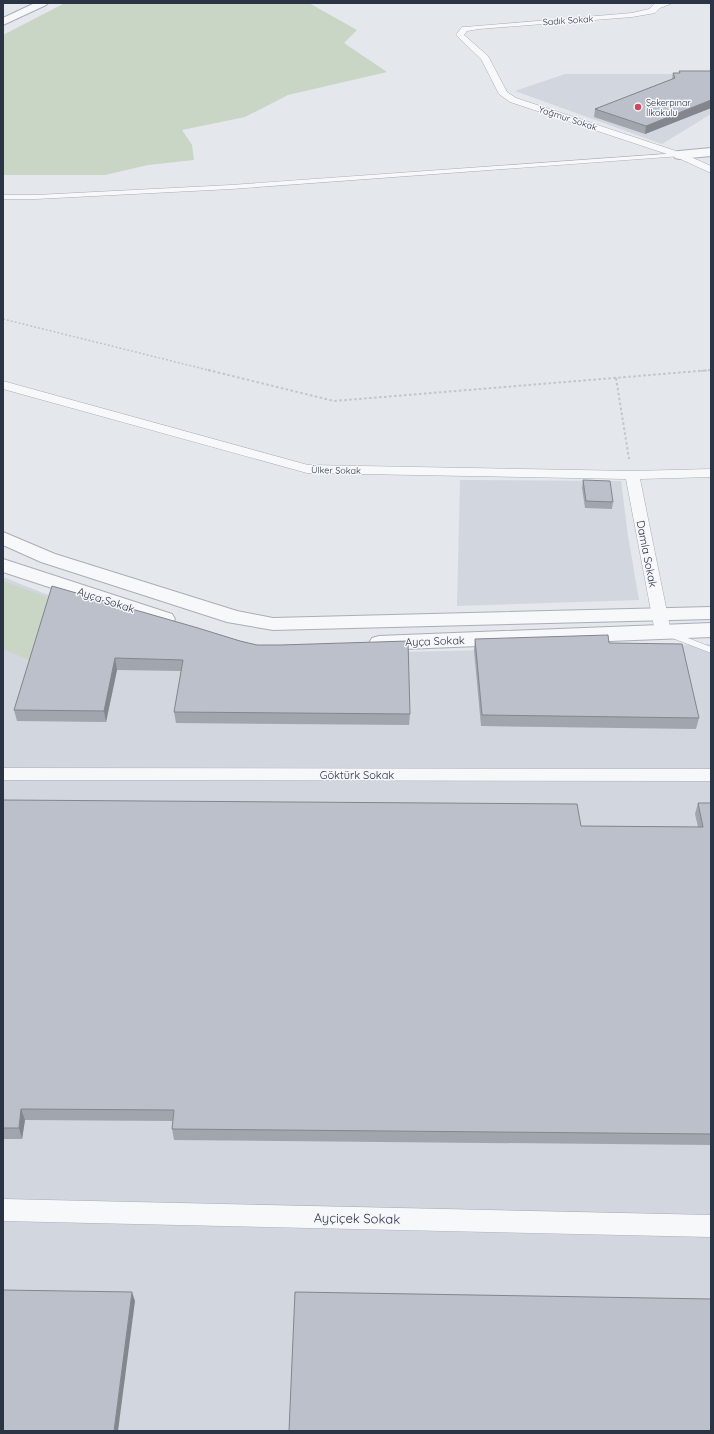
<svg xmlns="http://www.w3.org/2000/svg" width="714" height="1434" font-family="Quicksand,sans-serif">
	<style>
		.built { fill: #d2d6de }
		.green { fill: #c9d6c5 }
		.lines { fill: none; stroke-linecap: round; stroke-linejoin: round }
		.service-casing { stroke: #a9aeb7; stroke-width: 1 }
		.minor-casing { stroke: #a9aeb7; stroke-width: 1 }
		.tertiary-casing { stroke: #a9aeb7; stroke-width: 2 }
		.path-far1 { stroke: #c2c5cb; stroke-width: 1.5; stroke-dasharray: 2 2; stroke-linecap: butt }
		.path { stroke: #c2c5cb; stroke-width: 2; stroke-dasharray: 2.5 2.5; stroke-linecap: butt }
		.service { fill: #f7f8fa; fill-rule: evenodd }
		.minor { fill: #f7f8fa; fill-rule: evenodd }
		.tertiary { fill: #f7f8fa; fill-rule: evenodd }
		.wall { fill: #a1a5ae }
		.shaded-wall { fill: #83868d }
		.building { fill: #bbc0ca; stroke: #83868d }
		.poi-dot { fill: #d1495b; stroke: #f4f6f9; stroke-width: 1.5 }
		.labels { text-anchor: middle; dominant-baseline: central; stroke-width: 3; stroke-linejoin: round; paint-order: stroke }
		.far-street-label { font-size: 9px; fill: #2b3445; stroke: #f4f6f9 }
		.far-poi-label { font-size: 9px; fill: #2b3445; stroke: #f4f6f9; text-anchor: start }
		.street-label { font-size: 11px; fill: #2b3445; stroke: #f4f6f9 }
		.near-street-label { font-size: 13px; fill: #2b3445; stroke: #f4f6f9 }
	</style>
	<rect width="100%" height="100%" fill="#e4e7ec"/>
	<g class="built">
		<path d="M565,74H711V114L662,144L515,91Z"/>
		<path d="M460,480L621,481L628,536L639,600L457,606Z"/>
		<path d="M3,577L43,593L258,656L711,644V1431H3Z"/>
	</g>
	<g class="green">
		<path d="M65,3H309L357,30L344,43L387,72L288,95L245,117L182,130L192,145L194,160L148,165L105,175H3V35Z"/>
		<path d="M3,581L50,598L31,661L3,649Z"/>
	</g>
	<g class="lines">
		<defs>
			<g id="service">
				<path d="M679,153L681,154V156L231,189L36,199H3V195H36L231,185Z"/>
				<path d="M670,631L711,647V653L667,636L666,634Z"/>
			</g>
			<g id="minor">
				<path d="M660,3H673L660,8L655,13L632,17L479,29L467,31L464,35L488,56L507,92L516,98L682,153L711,166V173L676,157L510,102L499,94L481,59L456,35L462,27H465L632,13L649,9L654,4Z"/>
				<path d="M3,381L308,465L632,471L711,469V477L640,479L671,632L669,636L663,637L657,636L655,632L626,479L307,473L3,389Z"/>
				<path d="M3,768L711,769V781L3,780Z"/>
				<path d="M3,1199L711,1215V1237L3,1221Z"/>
			</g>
			<g id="tertiary">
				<path d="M35,3H48L46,5L3,25V18Z"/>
				<path d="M711,148V156L679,159L675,158L673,155L675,152L679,151Z"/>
				<path d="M3,532L55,554L237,611L273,618L711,607V619L273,630L227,622L41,562L3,545Z"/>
				<path d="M3,559L172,614L175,619L172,624L165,625L3,572Z"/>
				<path d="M711,623V637L379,650L372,648L369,643L372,638L379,636Z"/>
			</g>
		</defs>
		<use href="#service" class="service-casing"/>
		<use href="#minor" class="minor-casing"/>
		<use href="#tertiary" class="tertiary-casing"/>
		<g class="path-far1">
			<path d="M3,319L212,371"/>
			<path d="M701,371L711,370"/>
		</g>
		<g class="path">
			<path d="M208,370L334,401L711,370"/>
			<path d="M616,378L629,459"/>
		</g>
		<use href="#service" class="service"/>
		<use href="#minor" class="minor"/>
		<use href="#tertiary" class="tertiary"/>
	</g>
	<g class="wall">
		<path d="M679,71H711V108L645,134L594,117L595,109L672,79L673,73H679Z"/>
		<path d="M583,480L613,502L612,509L585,508L582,488Z"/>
		<path d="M52,586L240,641L257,645H280L410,714L409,725L176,723L174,712L181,671L117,670L106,722L17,721L14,710Z"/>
		<path d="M475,639L609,643L699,718L696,729L481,726L474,650Z"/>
		<path d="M3,800L581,826L698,827L695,814L698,803H711V1145L174,1140L172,1129L173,1121L25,1120L22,1139H3Z"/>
	</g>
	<g class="shaded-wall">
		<path d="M711,100V108L645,134L646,126Z"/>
		<path d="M115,658L117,670L106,722L104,711Z"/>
		<path d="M21,1109L25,1120L22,1139L19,1128Z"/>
		<path d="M132,1292L135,1301L118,1431H114Z"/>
	</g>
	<g class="building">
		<path d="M679,71H711V100L646,126L595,109L675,78L673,73H680Z"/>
		<path d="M583,480L610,481L613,502L586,501Z"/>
		<path d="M52,586L198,628L240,641L257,645H280L408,641L410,714L174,712L183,660L115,658L104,711L14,710Z"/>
		<path d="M608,635L609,643L682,644L699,718L482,715L475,639Z"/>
		<path d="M3,800L577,804L581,826L703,827L698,803H711V1134L172,1129L174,1110L21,1109L19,1128H3Z"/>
		<path d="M3,1290L132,1292L114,1431H3Z"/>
		<path d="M295,1292L711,1299V1431H289Z"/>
	</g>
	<circle class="poi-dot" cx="638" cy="107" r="4"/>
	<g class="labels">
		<g class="far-street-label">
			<text transform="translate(568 20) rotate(-4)">Sadık Sokak</text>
			<text transform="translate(568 118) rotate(18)">Yağmur Sokak</text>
			<text transform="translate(336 470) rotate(1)">Ülker Sokak</text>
		</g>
		<g class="far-poi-label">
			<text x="646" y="102">Şekerpınar<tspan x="646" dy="10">İlkokulu</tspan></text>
		</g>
		<g class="street-label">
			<text transform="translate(647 554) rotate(79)">Damla Sokak</text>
			<text transform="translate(106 600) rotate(18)">Ayça Sokak</text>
			<text transform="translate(435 641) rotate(-2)">Ayça Sokak</text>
			<text x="357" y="775">Göktürk Sokak</text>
		</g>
		<g class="near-street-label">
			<text transform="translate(357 1218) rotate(1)">Ayçiçek Sokak</text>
		</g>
	</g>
	<rect width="714" height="1434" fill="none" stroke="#2b3445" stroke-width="8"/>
</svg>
